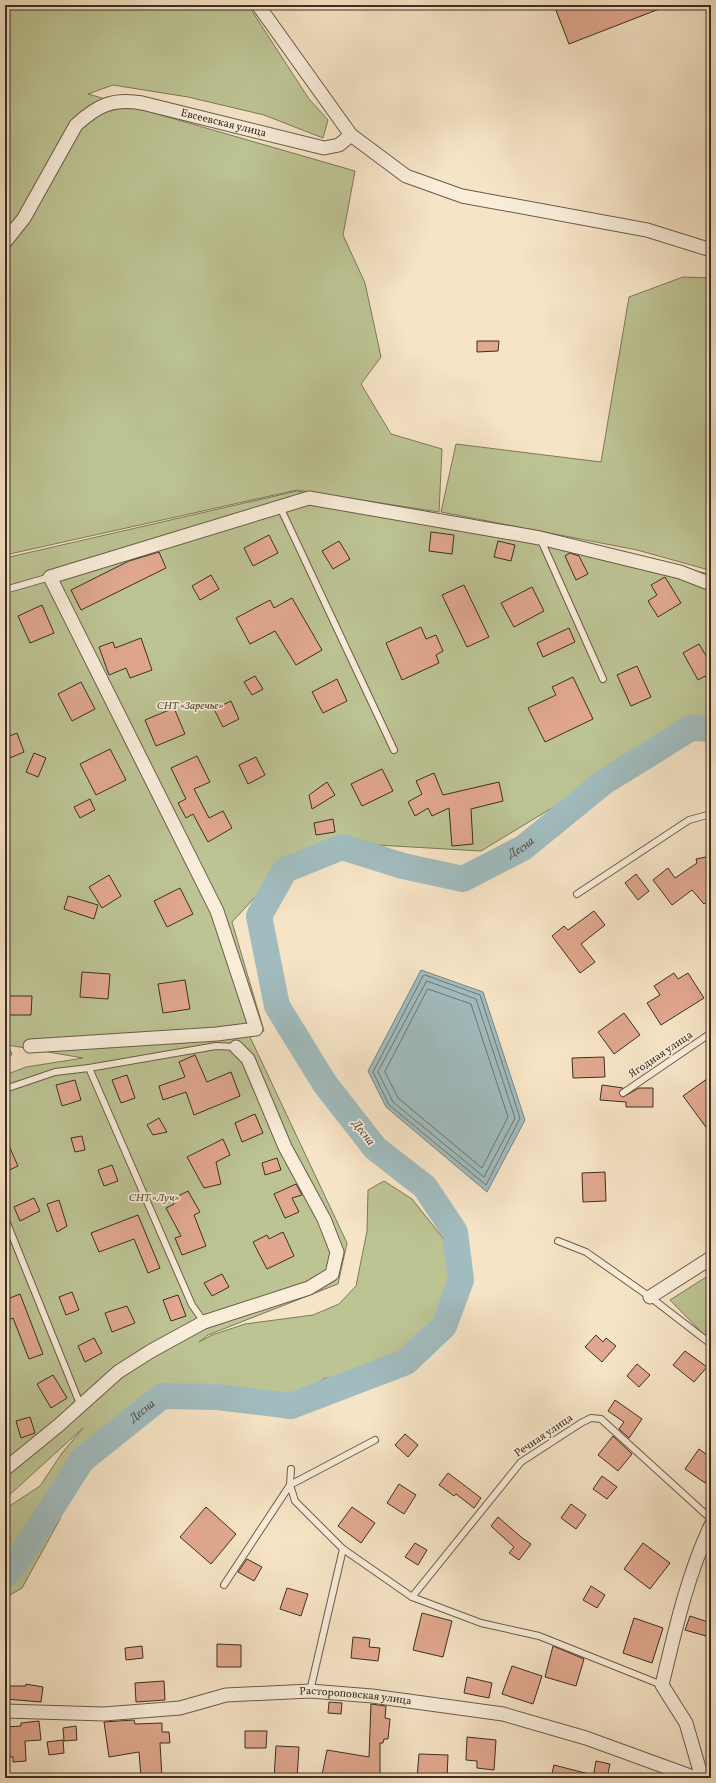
<svg xmlns="http://www.w3.org/2000/svg" width="716" height="1783" font-family="Vollkorn,serif">
	<style>
		.green { fill: #bdc494; stroke: #7d795a }
		.water { fill: #a1bcbf; stroke: #798380 }
		.lines { fill: none; stroke-linecap: round; stroke-linejoin: round }
		.shore { stroke: #6f7570; stroke-width: 1 }
		.river { stroke: #a1bcbf; stroke-width: 26 }
		.building { fill: #e1a88f; stroke: #3d2e21 }
		.lane-casing { stroke: #6b5c4a; stroke-width: 8 }
		.street-casing { stroke: #6b5c4a; stroke-width: 15 }
		.lane { stroke: #f9edda; stroke-width: 6 }
		.street { stroke: #f9edda; stroke-width: 13 }
		.labels { text-anchor: middle; dominant-baseline: central; stroke-width: 3.5; stroke-linejoin: round; paint-order: stroke }
		.street-label { font-size: 11px; fill: #3d2e21; stroke: #f9edda }
		.park-label { font-size: 11px; font-style: italic; fill: #574c38; stroke: #f9edda }
		.water-label { font-size: 12px; font-style: italic; fill: #565248; stroke: #f9edda }
	</style>
	<rect width="100%" height="100%" fill="#f6e4c6"/>
	<filter id="stains"><feTurbulence type="fractalNoise" baseFrequency=".005" numOctaves="4"/><feColorMatrix values="0 0 0 0 .2 0 0 0 0 .09 0 0 0 0 .02 0 0 0 .5 -.17"/></filter>
	<radialGradient id="worn" r=".72"><stop offset=".6" stop-color="#630" stop-opacity="0"/><stop offset="1" stop-color="#630" stop-opacity=".3"/></radialGradient>
	<g class="green">
		<path d="M5,5H248L309,99L328,120L323,138L264,115L188,97L113,85L88,94L355,171L343,235L365,283L381,357L361,384L391,434L442,449L439,512L297,490L5,555Z"/>
		<path d="M683,277L711,278V569L709,570L637,550L441,512L456,444L601,462L629,297Z"/>
		<path d="M297,491L578,544L709,574L711,573V717L684,728L481,851L342,843L284,866L232,922L264,1031L250,1037L347,1243L338,1284L208,1335L199,1342L212,1335L245,1324L313,1315L339,1304L356,1286L367,1231L368,1190L384,1181L412,1199L443,1238L455,1276L438,1323L404,1360L363,1383L344,1388L337,1379L325,1378L308,1390L279,1401L211,1389L141,1405L108,1433L76,1464L60,1519L22,1588L5,1598V1509L40,1486L62,1453L83,1428L5,1499V1075L26,1067L83,1058L8,1045L12,1054L5,1063V558Z"/>
		<path d="M711,1274V1342L670,1300Z"/>
	</g>
	<path class="water" d="M421,970L483,992L525,1120L487,1192L386,1107L368,1071Z"/>
	<g class="lines">
		<g class="shore">
			<path d="M425,975L480,995L520,1118L486,1185L389,1105L373,1072L423,976Z"/>
			<path d="M427,981L476,999L515,1118L484,1177L393,1102L378,1072Z"/>
			<path d="M428,989L471,1004L508,1117L482,1168L398,1098L385,1072Z"/>
		</g>
		<path class="river" id="s1" d="M5,1576L24,1551L82,1460L162,1396L217,1397L291,1406L406,1362L444,1326L461,1280L455,1232L425,1187L375,1148L325,1084L277,1006L259,916L285,870L342,847L403,866L463,879L523,848L604,782L691,728L711,729"/>
	</g>
	<g class="building">
		<path d="M554,5H666L667,6L569,44Z"/>
		<path d="M477,341H499L498,351L477,352Z"/>
		<path d="M431,532L454,535L452,554L429,551Z"/>
		<path d="M269,535L278,553L253,566L244,548Z"/>
		<path d="M339,541L350,559L333,569L322,551Z"/>
		<path d="M498,541L515,545L511,561L494,557Z"/>
		<path d="M159,552L166,568L81,610L71,590L129,561Z"/>
		<path d="M570,553L579,556L588,574L576,580L565,556Z"/>
		<path d="M211,575L219,589L200,600L192,586Z"/>
		<path d="M665,577L681,603L658,617L648,601L657,595L651,585Z"/>
		<path d="M464,585L489,637L467,647L442,595Z"/>
		<path d="M532,587L544,611L514,627L501,603Z"/>
		<path d="M292,598L322,650L296,665L275,631L250,644L236,618L270,600L274,608Z"/>
		<path d="M42,605L54,633L30,643L18,616Z"/>
		<path d="M421,627L426,639L436,635L443,651L436,655L439,663L402,680L386,643Z"/>
		<path d="M569,628L575,642L543,657L537,643Z"/>
		<path d="M141,638L152,670L130,678L126,668L109,675L99,647L113,642L115,648Z"/>
		<path d="M699,644L711,664V673L698,680L683,653Z"/>
		<path d="M637,666L651,697L631,706L617,675Z"/>
		<path d="M255,676L263,689L252,695L244,682Z"/>
		<path d="M573,677L593,719L545,742L528,708L556,695L552,687Z"/>
		<path d="M337,679L347,701L323,713L312,692Z"/>
		<path d="M81,682L95,709L72,721L58,694Z"/>
		<path d="M231,701L239,719L223,727L214,709Z"/>
		<path d="M174,708L185,734L156,746L145,720Z"/>
		<path d="M17,733L24,752L5,760V738Z"/>
		<path d="M110,749L126,780L96,795L80,764Z"/>
		<path d="M34,753L46,758L38,777L26,772Z"/>
		<path d="M197,756L210,782L194,789L209,818L223,811L232,828L208,842L193,814L186,818L178,803L186,799L171,768Z"/>
		<path d="M256,757L265,775L248,784L239,765Z"/>
		<path d="M382,769L393,791L362,806L351,784Z"/>
		<path d="M434,773L443,795L499,782L503,801L471,809L473,844L452,846L449,808L432,816L428,808L415,816L408,802L422,794L416,781Z"/>
		<path d="M327,782L335,795L312,809L309,795Z"/>
		<path d="M90,799L95,810L80,818L74,807Z"/>
		<path d="M333,819L335,832L316,835L314,823Z"/>
		<path d="M711,856V899L704,904L692,890L672,905L653,880L668,868L675,878L697,863L696,859Z"/>
		<path d="M636,874L649,891L638,900L625,883Z"/>
		<path d="M109,875L121,896L102,908L89,887Z"/>
		<path d="M180,888L193,914L167,927L154,901Z"/>
		<path d="M68,896L98,905L94,919L64,909Z"/>
		<path d="M594,911L605,925L581,944L595,962L580,973L552,936L564,926L568,930Z"/>
		<path d="M82,972L110,974L108,999L80,997Z"/>
		<path d="M674,973L678,979L688,973L704,998L661,1025L647,1003L660,995L654,986Z"/>
		<path d="M185,980L190,1009L163,1013L158,984Z"/>
		<path d="M5,996H32L31,1015H5Z"/>
		<path d="M624,1013L640,1035L614,1054L598,1032Z"/>
		<path d="M195,1055L207,1082L231,1072L240,1096L194,1115L186,1092L163,1100L159,1086L185,1077L179,1062Z"/>
		<path d="M604,1057L605,1077L573,1078L572,1058Z"/>
		<path d="M127,1075L135,1098L121,1103L112,1080Z"/>
		<path d="M711,1076V1134L683,1096Z"/>
		<path d="M75,1080L81,1100L62,1106L56,1085Z"/>
		<path d="M602,1085L623,1088L619,1093L623,1097L639,1088H653V1107H626V1102L600,1100Z"/>
		<path d="M255,1114L263,1133L242,1142L235,1123Z"/>
		<path d="M159,1118L167,1132L153,1135L147,1125Z"/>
		<path d="M82,1136L85,1150L75,1152L71,1138Z"/>
		<path d="M5,1137L18,1166L5,1172Z"/>
		<path d="M223,1139L230,1155L216,1162L221,1184L204,1188L187,1157Z"/>
		<path d="M277,1158L281,1170L265,1175L262,1163Z"/>
		<path d="M112,1165L118,1181L104,1186L98,1170Z"/>
		<path d="M605,1172L606,1201L583,1202L582,1173Z"/>
		<path d="M296,1184L302,1195L292,1198L299,1212L285,1218L274,1194Z"/>
		<path d="M188,1191L200,1212L194,1215L206,1246L182,1255L175,1238L181,1236L166,1208L174,1204L172,1199Z"/>
		<path d="M34,1198L40,1211L20,1221L14,1207Z"/>
		<path d="M59,1200L67,1226L57,1232L47,1204Z"/>
		<path d="M138,1215L160,1268L148,1273L134,1239L99,1252L91,1233Z"/>
		<path d="M283,1232L294,1256L267,1269L253,1242L267,1235L269,1239Z"/>
		<path d="M222,1274L229,1287L212,1296L204,1283Z"/>
		<path d="M72,1292L79,1310L66,1315L59,1297Z"/>
		<path d="M20,1294L43,1354L29,1359L13,1318L5,1321V1300Z"/>
		<path d="M178,1295L186,1316L171,1321L163,1300Z"/>
		<path d="M127,1306L135,1323L112,1332L105,1313Z"/>
		<path d="M596,1335L603,1342L606,1338L616,1346L602,1362L585,1347Z"/>
		<path d="M94,1338L102,1353L85,1362L78,1346Z"/>
		<path d="M685,1351L707,1367L694,1382L673,1365Z"/>
		<path d="M637,1364L650,1375L639,1387L627,1376Z"/>
		<path d="M53,1375L67,1398L51,1408L37,1384Z"/>
		<path d="M615,1400L642,1419L629,1438L619,1429L624,1422L608,1411Z"/>
		<path d="M30,1417L35,1433L21,1438L16,1421Z"/>
		<path d="M405,1434L418,1445L408,1457L395,1445Z"/>
		<path d="M613,1436L632,1454L618,1471L598,1455Z"/>
		<path d="M699,1449L711,1458V1474L705,1483L685,1469Z"/>
		<path d="M448,1473L481,1498L474,1508L456,1494L454,1496L439,1485Z"/>
		<path d="M602,1476L617,1487L607,1499L593,1489Z"/>
		<path d="M399,1484L416,1495L404,1514L387,1503Z"/>
		<path d="M571,1504L586,1515L576,1529L561,1518Z"/>
		<path d="M206,1507L236,1534L211,1564L180,1537Z"/>
		<path d="M352,1507L375,1523L361,1543L338,1526Z"/>
		<path d="M498,1517L521,1537L531,1544L519,1560L509,1553L514,1547L491,1526Z"/>
		<path d="M415,1543L427,1550L418,1565L405,1557Z"/>
		<path d="M643,1543L670,1563L650,1589L624,1569Z"/>
		<path d="M247,1559L262,1567L254,1581L238,1572Z"/>
		<path d="M591,1586L605,1595L597,1608L583,1600Z"/>
		<path d="M287,1588L308,1594L301,1616L280,1609Z"/>
		<path d="M422,1613L452,1621L443,1657L413,1650Z"/>
		<path d="M690,1616L711,1623L706,1636L685,1630Z"/>
		<path d="M634,1618L663,1628L652,1663L623,1653Z"/>
		<path d="M353,1637L370,1639L369,1647L380,1648L378,1661L351,1658Z"/>
		<path d="M217,1644L241,1645V1667H217Z"/>
		<path d="M142,1646L143,1658L126,1660L125,1648Z"/>
		<path d="M553,1646L584,1659L576,1686L545,1677Z"/>
		<path d="M512,1666L542,1676L533,1704L502,1694Z"/>
		<path d="M467,1677L492,1683L489,1698L464,1693Z"/>
		<path d="M164,1681L165,1700L136,1702L135,1683Z"/>
		<path d="M26,1684L43,1687L41,1702L5,1699V1686H26Z"/>
		<path d="M329,1702L342,1703L341,1714L328,1713Z"/>
		<path d="M371,1704L386,1706L385,1718L390,1719L388,1739H384L383,1743H380V1778H342L322,1775L327,1750L369,1757Z"/>
		<path d="M134,1720L135,1724L162,1723V1732H169L170,1743H160L162,1778H141L139,1752L109,1757L104,1722Z"/>
		<path d="M39,1721L41,1740L25,1741L26,1761L13,1762V1757H5V1727L21,1726V1723Z"/>
		<path d="M76,1726L77,1740L64,1741L63,1728Z"/>
		<path d="M245,1731H267L266,1748H245Z"/>
		<path d="M467,1737L496,1740L494,1770L477,1768V1761L466,1760Z"/>
		<path d="M63,1740L64,1753L49,1755L47,1742Z"/>
		<path d="M276,1746L299,1747L297,1778H274Z"/>
		<path d="M419,1754L448,1755L447,1778H417Z"/>
		<path d="M596,1761L610,1764L607,1778H593Z"/>
		<path d="M554,1765L589,1774L588,1778H551Z"/>
	</g>
	<g class="lines">
		<defs>
			<g id="lane">
				<path d="M280,507L394,750"/>
				<path d="M540,538L603,679"/>
				<path d="M5,590L50,577"/>
				<path d="M577,894L689,820L711,814"/>
				<path d="M5,1089L55,1072L89,1068"/>
				<path d="M623,1093L711,1033"/>
				<path d="M5,1218L80,1404"/>
				<path d="M558,1241L586,1252L650,1297L711,1344"/>
				<path d="M204,1322L192,1305L89,1068L216,1046L236,1047"/>
				<path d="M343,1549L412,1597L481,1623L539,1636L662,1685"/>
				<path d="M224,1585L290,1485L291,1469"/>
				<path d="M412,1597L521,1462L581,1423L591,1418L601,1419L711,1519"/>
				<path d="M310,1691L343,1549L295,1501L290,1485L375,1440"/>
			</g>
			<g id="street">
				<path d="M258,5L351,135L406,176L462,196L647,230L711,250"/>
				<path id="s2" d="M5,242L24,218L76,125C98,105 113,98 142,103L324,148L339,145L351,135"/>
				<path d="M30,1046L217,1034L256,1029L217,911L50,577L309,498L540,538L680,572L711,584"/>
				<path d="M650,1297L711,1258"/>
				<path d="M5,1469L59,1425L118,1372L151,1351L204,1322L309,1288L332,1274L337,1252L324,1219L285,1147L248,1059L236,1047"/>
				<path id="s3" d="M5,1711L104,1714L180,1708L226,1695L310,1691L372,1696L503,1714L586,1738L696,1778"/>
				<path d="M702,1778L686,1723L662,1685C675,1631 687,1576 711,1525"/>
			</g>
		</defs>
		<use href="#lane" class="lane-casing"/>
		<use href="#street" class="street-casing"/>
		<use href="#lane" class="lane"/>
		<use href="#street" class="street"/>
	</g>
	<g class="labels">
		<g class="street-label">
			<text stroke="none"><textPath href="#s2" startOffset="294">Евсеевская улица</textPath></text>
			<text transform="translate(661 1055) rotate(-34)">Ягодная улица</text>
			<text transform="translate(544 1436) rotate(-34)">Речная улица</text>
			<text stroke="none"><textPath href="#s3" startOffset="353">Растороповская улица</textPath></text>
		</g>
		<g class="park-label">
			<text x="190" y="706">СНТ «Заречье»</text>
			<text x="154" y="1198">СНТ «Луч»</text>
		</g>
		<g class="water-label">
			<text stroke="none"><textPath href="#s1" startOffset="1332">Десна</textPath></text>
			<text transform="translate(363 1133) rotate(52)">Десна</text>
			<text stroke="none"><textPath href="#s1" startOffset="217">Десна</textPath></text>
		</g>
	</g>
	<rect width="716" height="1783" fill="none" stroke="#f6e4c6" stroke-width="20"/>
	<rect x="6" y="6" width="704" height="1771" fill="none" stroke="#3d2e21" stroke-width="2"/>
	<rect x="10" y="10" width="696" height="1763" fill="none" stroke="#3d2e21"/>
	<rect width="100%" height="100%" filter="url(#stains)"/>
	<rect width="100%" height="100%" fill="url(#worn)"/>
</svg>
